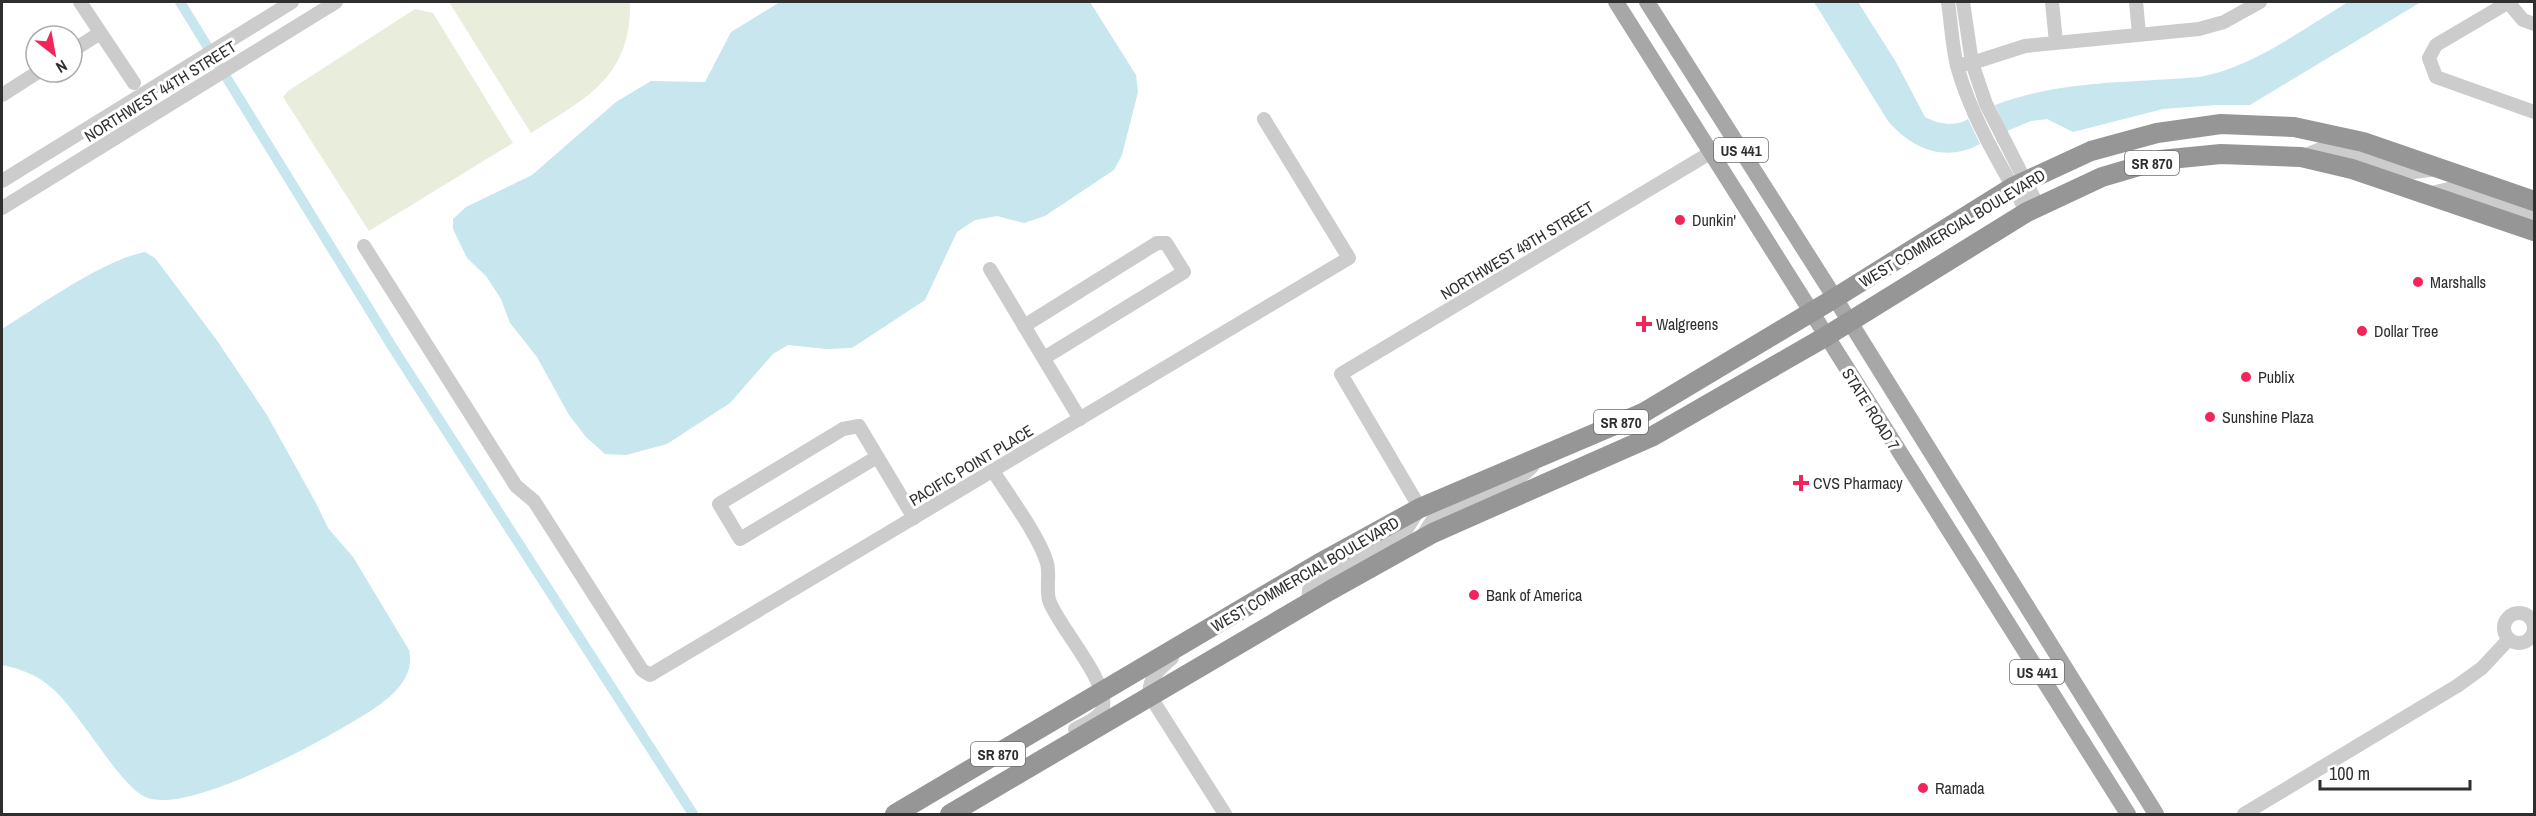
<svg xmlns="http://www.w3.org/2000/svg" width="2536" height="816" font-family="'Archivo Narrow',sans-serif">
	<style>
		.green { fill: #e8eddc }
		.water { fill: #c7e6ee }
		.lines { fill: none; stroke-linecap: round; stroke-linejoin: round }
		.canal { stroke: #c7e6ee; stroke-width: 10 }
		.minor { stroke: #ccc; stroke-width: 14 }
		.major { stroke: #a7a7a7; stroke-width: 16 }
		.highway { stroke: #969696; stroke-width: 20 }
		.poi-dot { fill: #f22558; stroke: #fff; stroke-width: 2 }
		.labels { text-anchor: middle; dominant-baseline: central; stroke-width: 6; stroke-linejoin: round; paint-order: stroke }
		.shield { fill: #fff; stroke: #6d6d6d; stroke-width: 1.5 }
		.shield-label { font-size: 15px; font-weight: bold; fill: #2f2f2f }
		.street-label { font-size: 16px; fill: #2f2f2f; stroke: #fff }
		.poi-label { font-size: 16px; fill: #2f2f2f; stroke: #fff; text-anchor: start }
	</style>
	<rect width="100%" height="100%" fill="#fff"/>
	<g class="green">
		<path d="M449,2H630C631,77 588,97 531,133Z"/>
		<path d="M415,9L433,13L513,143L369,231L283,97L288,91Z"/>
	</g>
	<g class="water">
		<path d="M780,2H1090L1136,75L1138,92L1122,155L1114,170L1045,216L1024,223L997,216L975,220L957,232L925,300L852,348L826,349L788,345L773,354L730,403L667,444L626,455L605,454L586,437L569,415L537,357L510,323L501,299L486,276L467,258L453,229V219L466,207L532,175L616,102L651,81L705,82L731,32Z"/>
		<path d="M1814,2H1858L1896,62L1925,117C1938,124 1955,127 1968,119L1980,144C1945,163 1912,149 1888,121Z"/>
		<path d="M2348,2H2421L2250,105H2216L2163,109L2073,132L2047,119L2031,121L2007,131L1995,105C2060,80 2131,83 2200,77C2255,66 2301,30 2348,2Z"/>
		<path d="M145,252L155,258L216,339L267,415L317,505L328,528L353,557L409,650C417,681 383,704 359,718C322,741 186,816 145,797C125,787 98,744 83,725C58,691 45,674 2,665V329C41,305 101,261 145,252Z"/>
	</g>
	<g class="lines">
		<path class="canal" d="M180,2L393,348L693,814"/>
		<g class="minor">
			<path d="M80,2L134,83"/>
			<path d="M1948,2C1951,22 1952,45 1957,66C1972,119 2000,164 2027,212"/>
			<path d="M1963,2L1972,63L1986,104L2038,206"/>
			<path d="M2052,2L2056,42"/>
			<path d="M2136,2L2139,34"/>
			<path d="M2508,2L2523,20L2534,24"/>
			<path d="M2509,2L2436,45L2429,58L2436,77L2534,112"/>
			<path d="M72,51L100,33"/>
			<path d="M1957,65L1972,63L2025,46L2199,29L2224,22L2260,2"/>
			<path d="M2,95L38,72"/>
			<path d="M2301,157L2323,148L2414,172L2437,169"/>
			<path d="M2,181L292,2"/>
			<path d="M2427,194L2457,187L2534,215"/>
			<path d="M2,208L336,2"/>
			<path d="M364,246L516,486L534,501L642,670L650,675L1349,258L1264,119"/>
			<path d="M990,269L1080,419"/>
			<path d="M1024,326L1157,243H1166L1184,272L1044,358"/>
			<path d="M877,457L740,539L719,504L843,429L859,426L914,518"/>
			<path d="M993,471C1009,496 1039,536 1047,563C1050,574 1046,588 1049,600C1057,625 1108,680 1103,707C1102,717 1083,725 1075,729"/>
			<path d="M1421,539C1426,531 1430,521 1437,516C1466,496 1507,493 1532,467L1531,462"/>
			<path d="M1308,603L1309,590L1317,581L1406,530L1420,508L1341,374L1710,153"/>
			<circle cx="2519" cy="628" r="15"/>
			<path d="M1172,658C1160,668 1147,679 1150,696L1225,814"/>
			<path d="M2244,814L2457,686L2482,668L2509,639"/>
		</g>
		<g class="major">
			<path d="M1616,2L2128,814"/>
			<path d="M1647,2L1835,298L2156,814"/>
		</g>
		<g class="highway">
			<path d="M895,814L1318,564L1420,508L1643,413L1835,298L2013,187L2091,151L2157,133L2221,124L2294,127L2363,142L2534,201"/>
			<path d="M950,814L1329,591L1433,533L1653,436L1825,337L2027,212L2102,177L2160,160L2221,154L2301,157L2352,169L2534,231"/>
		</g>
	</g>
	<g class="poi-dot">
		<circle cx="1680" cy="220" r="6"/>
		<circle cx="2418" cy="282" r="6"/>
		<path d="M1641 315h6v6h6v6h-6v6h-6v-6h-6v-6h6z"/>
		<circle cx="2362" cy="331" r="6"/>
		<circle cx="2246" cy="377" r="6"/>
		<circle cx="2210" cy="417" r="6"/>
		<path d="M1798 474h6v6h6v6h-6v6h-6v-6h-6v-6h6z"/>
		<circle cx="1474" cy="595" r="6"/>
		<circle cx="1923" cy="788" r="6"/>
	</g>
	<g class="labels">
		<g class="shield">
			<rect x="1714" y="138" width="54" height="24" rx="4.5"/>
			<rect x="2125" y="151" width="54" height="24" rx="4.5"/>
			<rect x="1594" y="410" width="54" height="24" rx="4.5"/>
			<rect x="2010" y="660" width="54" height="24" rx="4.5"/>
			<rect x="971" y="742" width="54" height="24" rx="4.5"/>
		</g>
		<g class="shield-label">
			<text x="1741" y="150">US 441</text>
			<text x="2152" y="163">SR 870</text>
			<text x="1621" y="422">SR 870</text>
			<text x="2037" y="672">US 441</text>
			<text x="998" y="754">SR 870</text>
		</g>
		<g class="street-label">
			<text transform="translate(160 91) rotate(-32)">NORTHWEST 44TH STREET</text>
			<text transform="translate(1952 228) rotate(-31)">WEST COMMERCIAL BOULEVARD</text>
			<text transform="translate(1517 250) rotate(-31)">NORTHWEST 49TH STREET</text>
			<text transform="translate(1871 409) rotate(58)">STATE ROAD 7</text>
			<text transform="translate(971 465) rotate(-31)">PACIFIC POINT PLACE</text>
			<text transform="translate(1305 574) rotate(-30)">WEST COMMERCIAL BOULEVARD</text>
		</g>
		<g class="poi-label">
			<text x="1692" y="220">Dunkin'</text>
			<text x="2430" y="282">Marshalls</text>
			<text x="1656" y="324">Walgreens</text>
			<text x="2374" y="331">Dollar Tree</text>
			<text x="2258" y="377">Publix</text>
			<text x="2222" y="417">Sunshine Plaza</text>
			<text x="1813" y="483">CVS Pharmacy</text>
			<text x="1486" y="595">Bank of America</text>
			<text x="1935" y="788">Ramada</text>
		</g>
	</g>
	<rect width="2536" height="816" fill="none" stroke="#2f2f2f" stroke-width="6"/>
	<g transform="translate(54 54) rotate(149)"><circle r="28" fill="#ffffff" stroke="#acacac" stroke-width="1.5"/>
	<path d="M0-4.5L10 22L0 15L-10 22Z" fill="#f22558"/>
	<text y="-9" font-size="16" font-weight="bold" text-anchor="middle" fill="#2f2f2f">N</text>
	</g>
	<path d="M2320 780v9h150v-9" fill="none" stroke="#2f2f2f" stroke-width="3"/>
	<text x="2329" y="780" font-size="18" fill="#2f2f2f" stroke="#ffffff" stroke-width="4.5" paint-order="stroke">100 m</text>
</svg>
